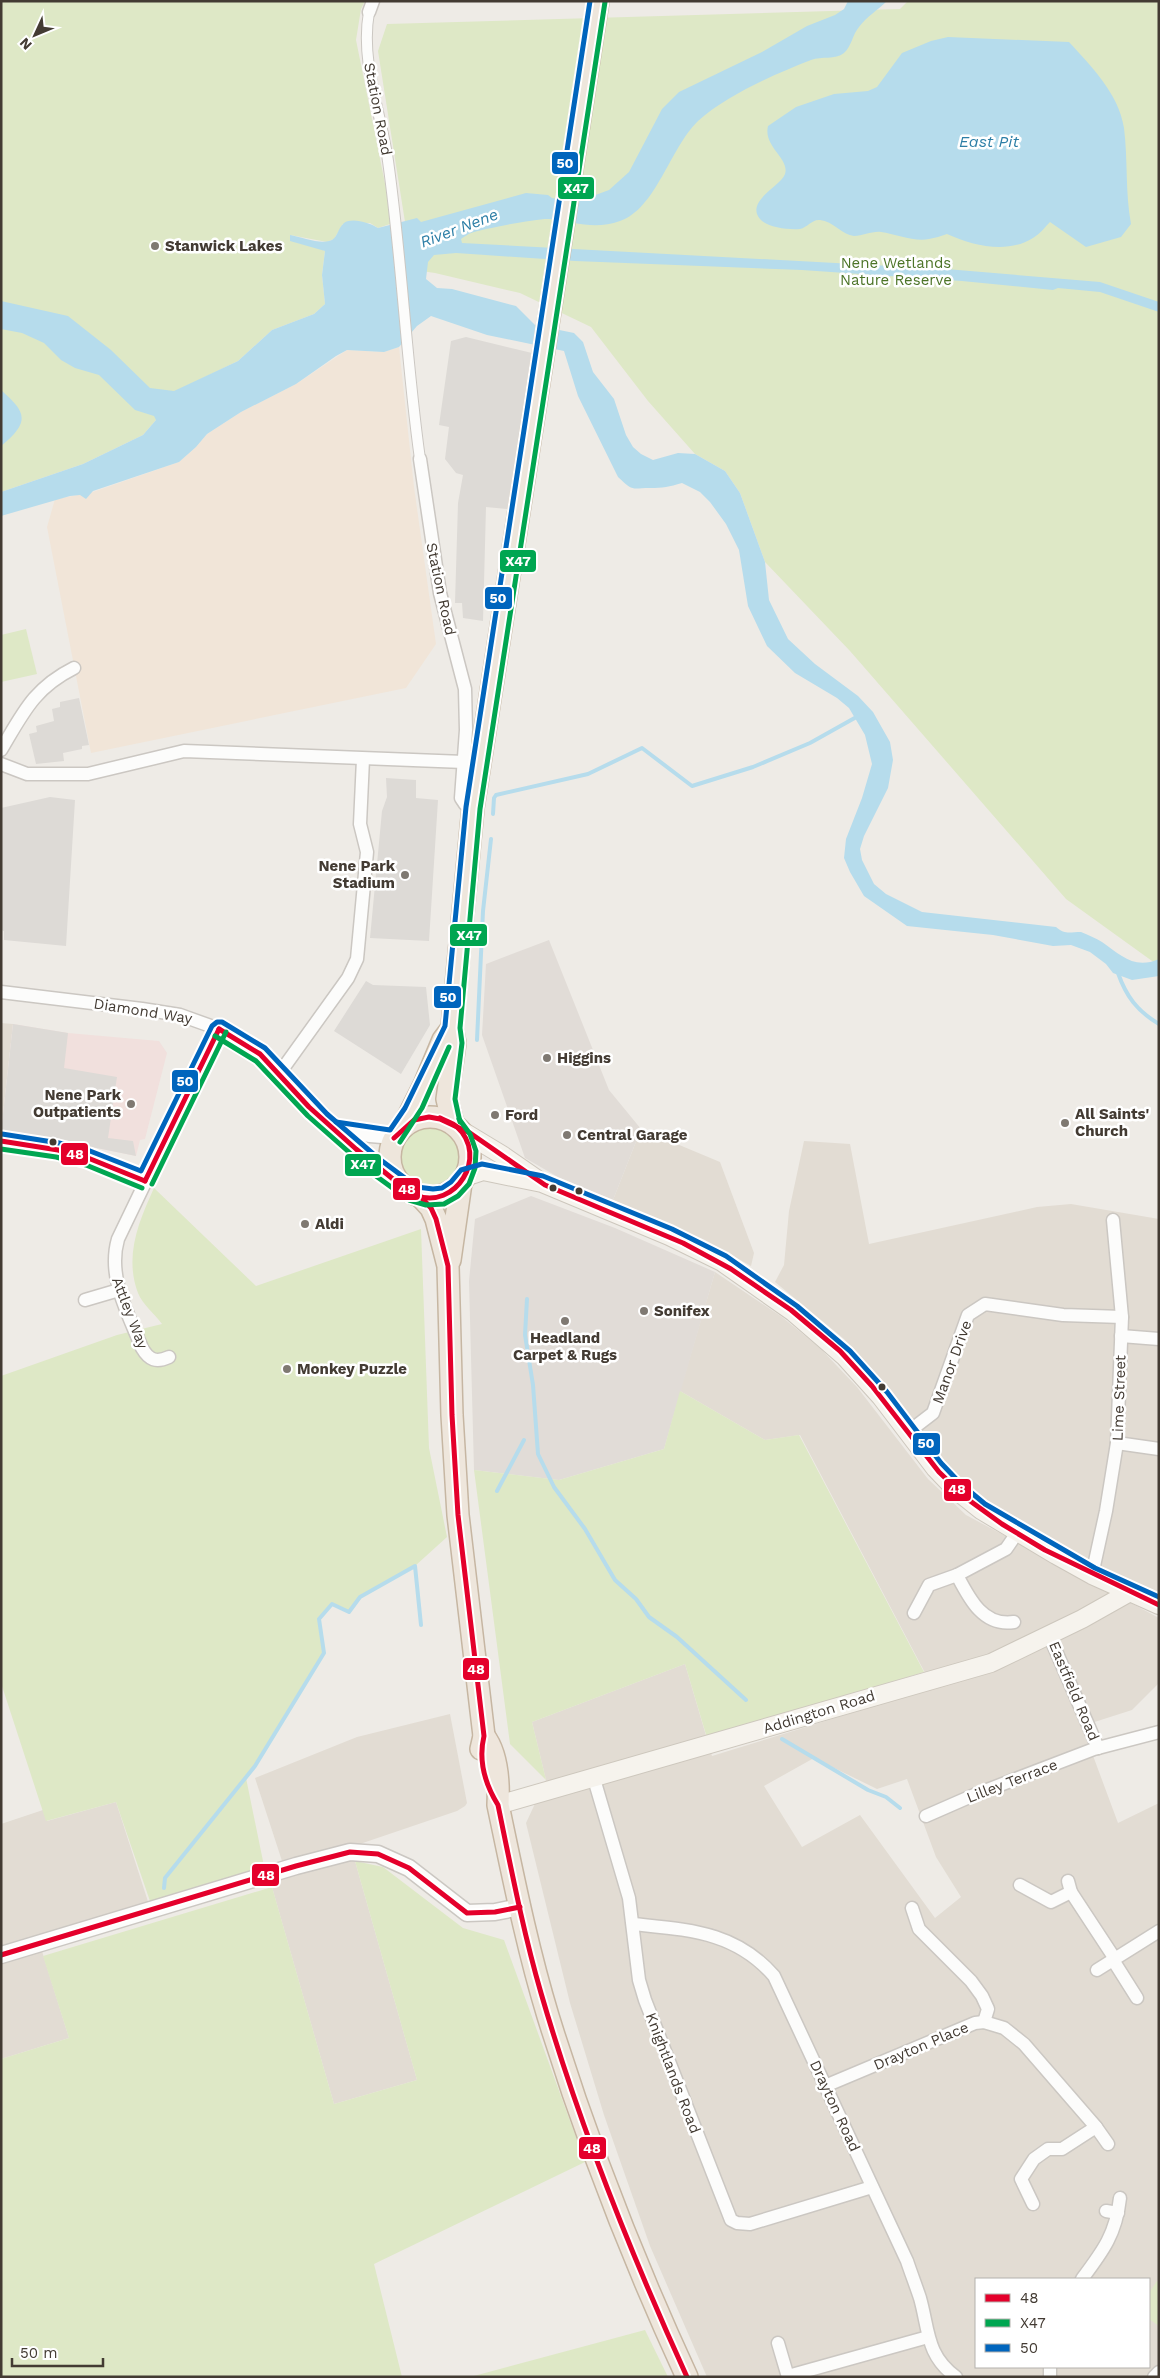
<svg xmlns="http://www.w3.org/2000/svg" width="1160" height="2378" font-family="'Work Sans',sans-serif">
	<style>
		.residential { fill: #e2dcd3; fill-rule: evenodd }
		.commercial { fill: #f1e5d8 }
		.industrial { fill: #e1dcd7 }
		.medical { fill: #f1e0dd }
		.green { fill: #dee8c6 }
		.parking { fill: #dddad6 }
		.water { fill: #b6dcec }
		.lines { fill: none; stroke-linecap: round; stroke-linejoin: round }
		.stream { stroke: #b6dcec; stroke-width: 4 }
		.pedestrian-casing { stroke: #cbc7c2; stroke-width: 12 }
		.minor-casing { stroke: #cbc7c2; stroke-width: 15 }
		.tertiary-casing { stroke: #cbc7c2; stroke-width: 19 }
		.secondary-casing { stroke: #cdc7bd; stroke-width: 20 }
		.trunk-casing { stroke: #c6b6a2; stroke-width: 24 }
		.pedestrian { stroke: #fcfcfb; stroke-width: 10 }
		.minor { stroke: #fcfcfb; stroke-width: 12 }
		.tertiary { stroke: #fcfcfb; stroke-width: 16 }
		.secondary { stroke: #f6f3ed; stroke-width: 18 }
		.trunk { stroke: #eee6dc; stroke-width: 21 }
		.bus-1-casing { stroke: #fff; stroke-width: 9 }
		.bus-2-casing { stroke: #fff; stroke-width: 9 }
		.bus-3-casing { stroke: #fff; stroke-width: 9 }
		.bus-1 { stroke: #e4002b; stroke-width: 5 }
		.bus-2 { stroke: #00a651; stroke-width: 5 }
		.bus-3 { stroke: #0065bd; stroke-width: 5 }
		.poi-dot { fill: #7f7972; stroke: #fff; stroke-width: 2 }
		.bus-dot { fill: #433b33; stroke: #fff; stroke-width: 2 }
		.labels { text-anchor: middle; dominant-baseline: central; stroke-width: 5; stroke-linejoin: round; paint-order: stroke }
		.street-label { font-size: 15px; fill: #433b33; stroke: #fff }
		.poi-label { font-size: 15px; font-weight: bold; fill: #433b33; stroke: #fff; text-anchor: start }
		.park-label { font-size: 15px; fill: #4c7427; stroke: #fff }
		.water-label { font-size: 16px; font-style: italic; fill: #2c7ea6; stroke: #fff }
		.line-badge { stroke: #fff; stroke-width: 2 }
		.badge-label { font-size: 14px; text-anchor: middle; font-weight: bold; fill: #fff }
	</style>
	<rect width="100%" height="100%" fill="#eeebe6"/>
	<g class="residential">
		<path d="M1,1023L13,1024L1,1132Z"/>
		<path d="M641,1129L720,1162L754,1253L751,1266L705,1240L613,1200Z"/>
		<path d="M804,1141L850,1144L869,1244L1037,1207L1071,1204L1159,1219V1595L1082,1566L992,1513L940,1460L888,1387L844,1339L775,1282L784,1265L789,1211Z"/>
		<path d="M715,1272L782,1317L820,1348L857,1387L928,1479L966,1515L1159,1618V1683L1132,1710L1082,1726L1118,1823L1159,1803V2377H707L650,2246L604,2115L570,2003L526,1823L546,1780L532,1722L685,1664L712,1756L933,1688L800,1435L765,1440L680,1391ZM814,1758L877,1789L907,1779L936,1857L961,1897L935,1918L860,1815L802,1847L764,1786ZM976,2279H1149V2367H976Z"/>
		<path d="M450,1714L467,1803L465,1806L457,1811L351,1847L417,2080L334,2104L272,1887L282,1861L255,1778L357,1737Z"/>
		<path d="M116,1802L151,1911L40,1945L69,2038L1,2059V1824L43,1810L47,1821Z"/>
	</g>
	<path class="commercial" d="M399,347L414,487L436,644L406,688L91,753L47,527L55,499L90,493L179,462L196,447L207,434L241,412L296,384L347,350L384,352Z"/>
	<g class="industrial">
		<path d="M549,940L609,1090L641,1129L613,1200L558,1177L525,1158L482,1035L486,964Z"/>
		<path d="M531,1196L615,1228L715,1272L664,1449L559,1480L474,1470L469,1281L475,1219Z"/>
	</g>
	<path class="medical" d="M13,1024L68,1033L159,1041L167,1053L145,1139L140,1140L136,1156L18,1132H1Z"/>
	<g class="green">
		<path d="M1,1H365L361,9L356,40L393,223L378,228L370,223L343,224L334,239L327,242L290,235L325,251L322,275L325,304L314,314L272,330L238,361L174,392L156,420L143,435L83,464L1,492Z"/>
		<path d="M908,1H1159V966L1066,899L850,651L765,562L740,493L725,471L695,454L648,401L591,327L520,293L435,273L408,269L405,222L378,51L387,24L900,9Z"/>
		<path d="M26,629L37,674L1,682V635Z"/>
		<circle cx="429" cy="1157" r="31"/>
		<path d="M154,1188L256,1286L421,1229L429,1448L447,1537L415,1566L360,1597L349,1612L332,1604L319,1619L324,1653L255,1766L246,1778L264,1866L151,1904L116,1802L46,1821L1,1683V1376L117,1335L162,1324C155,1314 142,1304 138,1293C124,1256 139,1221 154,1188Z"/>
		<path d="M680,1391L765,1440L799,1435L924,1672L707,1738L685,1664L532,1722L546,1780L510,1744L474,1470L559,1480L664,1449Z"/>
		<path d="M355,1861L383,1867L463,1928L504,1940L585,2162L374,2264L402,2377H1V2059L69,2038L43,1956L272,1887L334,2104L417,2080Z"/>
		<path d="M1157,2281L1159,2282V2326L1149,2319V2293Z"/>
		<path d="M645,2330L668,2377H470Z"/>
	</g>
	<g class="parking">
		<path d="M466,337L532,353L507,509L486,507L483,621L463,618L462,603H455L458,503L463,475L456,473L445,459L449,427L439,425L451,341Z"/>
		<path d="M79,698L89,745L82,746V749L63,753L64,761L36,764L29,734L37,732L36,726L54,721L52,709L60,707V702Z"/>
		<path d="M386,778L416,780V798L438,800L429,941L370,938L382,811L387,797Z"/>
		<path d="M50,797L75,800L66,946L4,940V931L1,930V808Z"/>
		<path d="M366,981L373,985L426,987L430,1025L401,1074L334,1031Z"/>
		<path d="M13,1024L68,1033L64,1068L117,1077L108,1138L133,1141L136,1156L18,1132H1Z"/>
	</g>
	<g class="water">
		<path d="M848,1H887C878,10 866,17 859,27C852,35 852,46 844,53C835,60 822,56 811,60C775,74 727,95 698,121C670,148 656,209 620,221C595,230 574,222 549,219C539,218 481,229 471,233C468,234 464,237 461,239L462,243L946,269L1100,282L1159,302V312L1100,292L1058,288L1053,290L962,281L802,270L575,261L456,253L434,255L428,262L426,279L437,288L452,289L516,306L535,325L574,333L583,342L593,372L614,399L626,435L633,447L641,454L653,460L678,453L695,454L725,471L740,493L765,562L769,600L788,639L815,664L858,696L873,712L890,742L893,760L888,788L864,836L860,849L862,860L874,884L886,894L922,912L1056,927C1065,935 1070,932 1081,932C1088,935 1096,938 1102,942C1121,955 1134,970 1159,959V976L1132,980L1113,973L1106,964L1090,952L1071,945L1053,946L993,935L907,926L864,896L850,872L844,858L846,839L862,798L872,764L865,735L849,708L837,698L795,673L767,646L748,606L739,550L726,524L710,502L700,492L682,483C669,487 663,488 650,488C631,488 634,492 618,477L578,396L564,351L487,335L431,316L417,326L399,347L384,352L347,350L336,356L296,384L241,412L207,434L196,447L179,462L93,491L86,499L80,495L70,496L1,516V492L83,464L143,435L156,420L154,416L135,410L99,375L75,368L61,360L44,343L22,333L1,329V301L68,316L111,350L150,388L174,391L238,361L272,330L314,314L325,304L322,275L325,251L290,241V235C301,237 319,244 329,241C338,239 337,229 344,223C352,217 370,223 378,228L417,218L421,222L526,193L548,195L552,198L564,200H582L609,190L629,172L662,109L679,92L762,52L807,26L835,15L844,9Z"/>
		<path d="M948,37L1069,42C1091,66 1119,94 1124,128C1128,160 1125,192 1131,224L1121,237L1086,247L1050,222C1045,227 1040,234 1033,238C1008,254 973,246 947,234C941,236 935,238 929,239C914,242 896,234 881,232C872,231 863,236 854,236C842,235 833,221 820,220C812,219 808,227 800,229C790,230 767,228 760,219C745,201 781,186 785,174C790,158 763,147 768,126L796,107L834,94L868,91L877,87L902,53L931,41Z"/>
		<path d="M1,390C27,413 30,422 1,446Z"/>
	</g>
	<g class="lines">
		<g class="stream">
			<path d="M493,814L494,798L496,795L588,774L642,748L692,786L753,767L810,743L860,715"/>
			<path d="M1118,973C1126,996 1137,1011 1159,1024"/>
			<path d="M477,1040L483,911L491,839"/>
			<path d="M527,1299L525,1335L533,1385L538,1454L554,1487L585,1529L615,1580L636,1599L649,1617L677,1637L746,1700"/>
			<path d="M497,1491L524,1440"/>
			<path d="M782,1739L868,1790L886,1797L900,1808"/>
			<path d="M164,1888L165,1878L255,1766L324,1653L319,1619L332,1604L349,1612L360,1597L415,1566L421,1625"/>
		</g>
		<defs>
			<path id="pedestrian" d="M369,12C360,62 381,112 388,161C402,260 406,360 420,459"/>
			<g id="minor">
				<path d="M369,12L373,1"/>
				<path d="M420,459L440,593L465,689L466,730L461,798L465,804L473,808"/>
				<path d="M1,750C23,713 34,688 74,668"/>
				<path d="M1,764L27,774H88L184,751L464,762"/>
				<path d="M1,992L142,1009L180,1015L219,1029L260,1054L309,1107L356,1149L400,1184"/>
				<path d="M279,1074L348,978L357,959L367,852L360,824L363,759"/>
				<path d="M335,1129L370,1136L394,1138"/>
				<path d="M1,1141L58,1150L88,1158L145,1181"/>
				<path d="M85,1300L119,1290"/>
				<path d="M1121,1336L1159,1339"/>
				<path d="M169,1357C156,1363 149,1360 142,1348C128,1313 107,1277 118,1239L219,1029"/>
				<path d="M907,1433L933,1413L968,1315L985,1304L1063,1315L1122,1317"/>
				<path d="M1117,1443L1159,1449"/>
				<path d="M957,1575C969,1598 983,1627 1014,1622"/>
				<path d="M1092,1575L1106,1511L1117,1443L1122,1317L1113,1220"/>
				<path d="M914,1613L929,1585L957,1575L1006,1549L1017,1533"/>
				<path d="M1049,1635L1098,1748"/>
				<path d="M594,1779L629,1898L639,1980L645,2000L731,2220L737,2223L750,2224L872,2187"/>
				<path d="M926,1816L974,1795L1094,1749L1159,1732"/>
				<path d="M1068,1881L1071,1892L1115,1959"/>
				<path d="M1020,1885L1051,1902L1071,1892"/>
				<path d="M912,1908L919,1929L971,1981L982,1996L988,2009L984,2022"/>
				<path d="M633,1924C688,1930 735,1931 774,1976L907,2261C911,2273 916,2286 920,2298C929,2330 926,2355 956,2377"/>
				<path d="M1113,1960L1137,1998"/>
				<path d="M1097,1970L1159,1931"/>
				<path d="M825,2086L975,2023L984,2022L1004,2028L1024,2044L1096,2127L1108,2144"/>
				<path d="M1033,2204L1021,2179L1034,2159L1048,2149H1062L1096,2127"/>
				<path d="M1106,2211L1118,2213"/>
				<path d="M1082,2279C1103,2251 1116,2234 1120,2198"/>
				<path d="M778,2343L788,2377"/>
				<path d="M1050,2367V2377"/>
				<path d="M788,2376L928,2337"/>
				<path d="M1154,2377L1159,2372"/>
			</g>
			<path id="tertiary" d="M1,1955L296,1866L350,1852L378,1854L409,1868L467,1913L495,1912L520,1907"/>
			<g id="secondary">
				<path d="M459,1129L502,1155L538,1180"/>
				<path d="M465,1177L483,1171L542,1183L669,1236L722,1262L793,1312L845,1357L881,1397L935,1468L956,1490L981,1510L1056,1555L1092,1575L1159,1605"/>
				<path d="M498,1805L991,1663L1082,1619L1130,1592"/>
			</g>
			<g id="trunk">
				<circle cx="430" cy="1157" r="40"/>
				<path d="M453,1124L447,1099L455,1043L452,1028L473,808L598,1"/>
				<path d="M403,1127L425,1083L443,1040L452,1028"/>
				<path d="M420,1196L431,1208L436,1219L448,1266L452,1415L458,1515L484,1736L481,1749"/>
				<path d="M450,1260L461,1183"/>
				<path d="M484,1736C498,1754 499,1783 498,1805C513,1876 527,1947 548,2016C586,2139 633,2260 687,2377"/>
			</g>
		</defs>
		<use href="#pedestrian" class="pedestrian-casing"/>
		<use href="#minor" class="minor-casing"/>
		<use href="#tertiary" class="tertiary-casing"/>
		<use href="#secondary" class="secondary-casing"/>
		<use href="#trunk" class="trunk-casing"/>
		<use href="#pedestrian" class="pedestrian"/>
		<use href="#minor" class="minor"/>
		<use href="#tertiary" class="tertiary"/>
		<use href="#secondary" class="secondary"/>
		<use href="#trunk" class="trunk"/>
		<defs>
			<g id="bus-1">
				<path d="M219,1029L260,1054L309,1107L356,1149L404,1188L420,1196L431,1208L436,1219L448,1266L452,1415L458,1515L484,1736C478,1761 485,1784 498,1805C511,1868 523,1931 541,1993C579,2124 630,2252 687,2377"/>
				<path d="M394,1138L414,1120L429,1117L440,1119L470,1133L545,1185L683,1243L731,1269L791,1310L840,1351L872,1386L939,1472L966,1498L1002,1524L1045,1550L1159,1605"/>
				<path d="M1,1141L58,1150L88,1158L145,1181"/>
				<path d="M145,1181L219,1029"/>
				<path d="M396,1181C402,1186 408,1192 415,1195C456,1211 489,1156 457,1127C453,1123 445,1121 440,1118"/>
				<path d="M1,1955L296,1866L350,1852L378,1854L409,1868L467,1913L495,1912L520,1907"/>
			</g>
			<g id="bus-2">
				<path d="M215,1036L256,1061L308,1116L376,1176L409,1200L426,1205L444,1204L458,1196L469,1184L475,1168L476,1151L470,1134L459,1119"/>
				<path d="M460,1122L455,1099L462,1043L460,1028L480,809L605,2"/>
				<path d="M400,1142L422,1108L449,1047"/>
				<path d="M1,1149L56,1157L86,1165L142,1188"/>
				<path d="M152,1184L226,1032"/>
			</g>
			<g id="bus-3">
				<path d="M336,1122L390,1130L405,1108L445,1026L466,807L590,1"/>
				<path d="M2,1134L59,1143L90,1151L141,1171L212,1026L217,1022H222L265,1048L327,1114L378,1158L417,1187L433,1189L442,1188L451,1182L461,1170L482,1164L543,1176L672,1229L726,1256L797,1306L850,1351L887,1392L941,1463L961,1484L985,1504L1095,1568L1159,1597"/>
			</g>
		</defs>
		<use href="#bus-1" class="bus-1-casing"/>
		<use href="#bus-2" class="bus-2-casing"/>
		<use href="#bus-3" class="bus-3-casing"/>
		<use href="#bus-1" class="bus-1"/>
		<use href="#bus-2" class="bus-2"/>
		<use href="#bus-3" class="bus-3"/>
	</g>
	<g class="poi-dot">
		<circle cx="155" cy="246" r="5"/>
		<circle cx="405" cy="875" r="5"/>
		<circle cx="547" cy="1058" r="5"/>
		<circle cx="131" cy="1104" r="5"/>
		<circle cx="495" cy="1115" r="5"/>
		<circle cx="1065" cy="1123" r="5"/>
		<circle cx="567" cy="1135" r="5"/>
		<circle cx="305" cy="1224" r="5"/>
		<circle cx="644" cy="1311" r="5"/>
		<circle cx="565" cy="1321" r="5"/>
		<circle cx="287" cy="1369" r="5"/>
	</g>
	<g class="bus-dot">
		<circle cx="53" cy="1142" r="4.5"/>
		<circle cx="553" cy="1188" r="4.5"/>
		<circle cx="579" cy="1191" r="4.5"/>
		<circle cx="882" cy="1387" r="4.5"/>
	</g>
	<g class="labels">
		<g class="street-label">
			<text transform="translate(378 109) rotate(79)">Station Road</text>
			<text transform="translate(441 589) rotate(78)">Station Road</text>
			<text transform="translate(143 1011) rotate(9)">Diamond Way</text>
			<text transform="translate(130 1313) rotate(69)">Attley Way</text>
			<text transform="translate(952 1362) rotate(-70)">Manor Drive</text>
			<text transform="translate(1119 1398) rotate(-88)">Lime Street</text>
			<text transform="translate(1074 1691) rotate(67)">Eastfield Road</text>
			<text transform="translate(819 1712) rotate(-17)">Addington Road</text>
			<text transform="translate(1012 1781) rotate(-21)">Lilley Terrace</text>
			<text transform="translate(921 2046) rotate(-23)">Drayton Place</text>
			<text transform="translate(673 2073) rotate(69)">Knightlands Road</text>
			<text transform="translate(835 2106) rotate(65)">Drayton Road</text>
		</g>
		<g class="poi-label">
			<text x="165" y="246">Stanwick Lakes</text>
			<text x="395" y="866" text-anchor="end">Nene Park<tspan x="395" dy="17">Stadium</tspan></text>
			<text x="557" y="1058">Higgins</text>
			<text x="121" y="1095" text-anchor="end">Nene Park<tspan x="121" dy="17">Outpatients</tspan></text>
			<text x="1075" y="1114">All Saints'<tspan x="1075" dy="17">Church</tspan></text>
			<text x="505" y="1115">Ford</text>
			<text x="577" y="1135">Central Garage</text>
			<text x="315" y="1224">Aldi</text>
			<text x="654" y="1311">Sonifex</text>
			<text x="565" y="1338" text-anchor="middle">Headland<tspan x="565" dy="17">Carpet &amp; Rugs</tspan></text>
			<text x="297" y="1369">Monkey Puzzle</text>
		</g>
		<g class="park-label">
			<text x="896" y="263">Nene Wetlands<tspan x="896" dy="17">Nature Reserve</tspan></text>
		</g>
		<g class="water-label">
			<text x="989" y="141">East Pit</text>
			<text transform="translate(459 228) rotate(-21)">River Nene</text>
		</g>
	</g>
	<g class="line-badge">
		<rect x="551" y="151" width="28" height="24" rx="5" fill="#0065bd"/>
		<rect x="557" y="176" width="38" height="24" rx="5" fill="#00a651"/>
		<rect x="499" y="549" width="38" height="24" rx="5" fill="#00a651"/>
		<rect x="484" y="586" width="29" height="24" rx="5" fill="#0065bd"/>
		<rect x="449" y="923" width="39" height="24" rx="5" fill="#00a651"/>
		<rect x="433" y="985" width="29" height="24" rx="5" fill="#0065bd"/>
		<rect x="171" y="1069" width="28" height="24" rx="5" fill="#0065bd"/>
		<rect x="60" y="1142" width="29" height="24" rx="5" fill="#e4002b"/>
		<rect x="344" y="1153" width="38" height="24" rx="5" fill="#00a651"/>
		<rect x="392" y="1177" width="29" height="24" rx="5" fill="#e4002b"/>
		<rect x="912" y="1432" width="29" height="24" rx="5" fill="#0065bd"/>
		<rect x="943" y="1478" width="29" height="24" rx="5" fill="#e4002b"/>
		<rect x="462" y="1657" width="28" height="24" rx="5" fill="#e4002b"/>
		<rect x="251" y="1863" width="29" height="24" rx="5" fill="#e4002b"/>
		<rect x="578" y="2136" width="29" height="24" rx="5" fill="#e4002b"/>
	</g>
	<g class="badge-label">
		<text x="565" y="168">50</text>
		<text x="576" y="193">X47</text>
		<text x="518" y="566">X47</text>
		<text x="498" y="603">50</text>
		<text x="469" y="940">X47</text>
		<text x="448" y="1002">50</text>
		<text x="185" y="1086">50</text>
		<text x="75" y="1159">48</text>
		<text x="363" y="1169">X47</text>
		<text x="407" y="1194">48</text>
		<text x="926" y="1448">50</text>
		<text x="957" y="1494">48</text>
		<text x="476" y="1674">48</text>
		<text x="266" y="1880">48</text>
		<text x="592" y="2153">48</text>
	</g>
	<rect width="1160" height="2378" fill="none" stroke="#433b33" stroke-width="5"/>
	<rect x="975" y="2278" width="175" height="90" fill="#ffffff" stroke="#b4b1ad"/>
	<rect x="985" y="2294" width="25" height="8" fill="#e4002b" stroke="#b4b1ad"/>
	<text x="1020" y="2303" font-size="15" fill="#433b33">48</text>
	<rect x="985" y="2319" width="25" height="8" fill="#00a651" stroke="#b4b1ad"/>
	<text x="1020" y="2328" font-size="15" fill="#433b33">X47</text>
	<rect x="985" y="2344" width="25" height="8" fill="#0065bd" stroke="#b4b1ad"/>
	<text x="1020" y="2353" font-size="15" fill="#433b33">50</text>
	<g transform="translate(35 35) rotate(226)" stroke="#ffffff" stroke-width="4" paint-order="stroke">
	<path d="M0-4L9 19L0 12L-9 19Z" fill="#433b33"/>
	<text y="-8" font-size="14" font-weight="bold" text-anchor="middle" fill="#433b33">N</text>
	</g>
	<path d="M12 2358v8h91v-8" fill="none" stroke="#433b33" stroke-width="2.5"/>
	<text x="20" y="2358" font-size="15" fill="#433b33" stroke="#ffffff" stroke-width="4" paint-order="stroke">50 m</text>
</svg>
